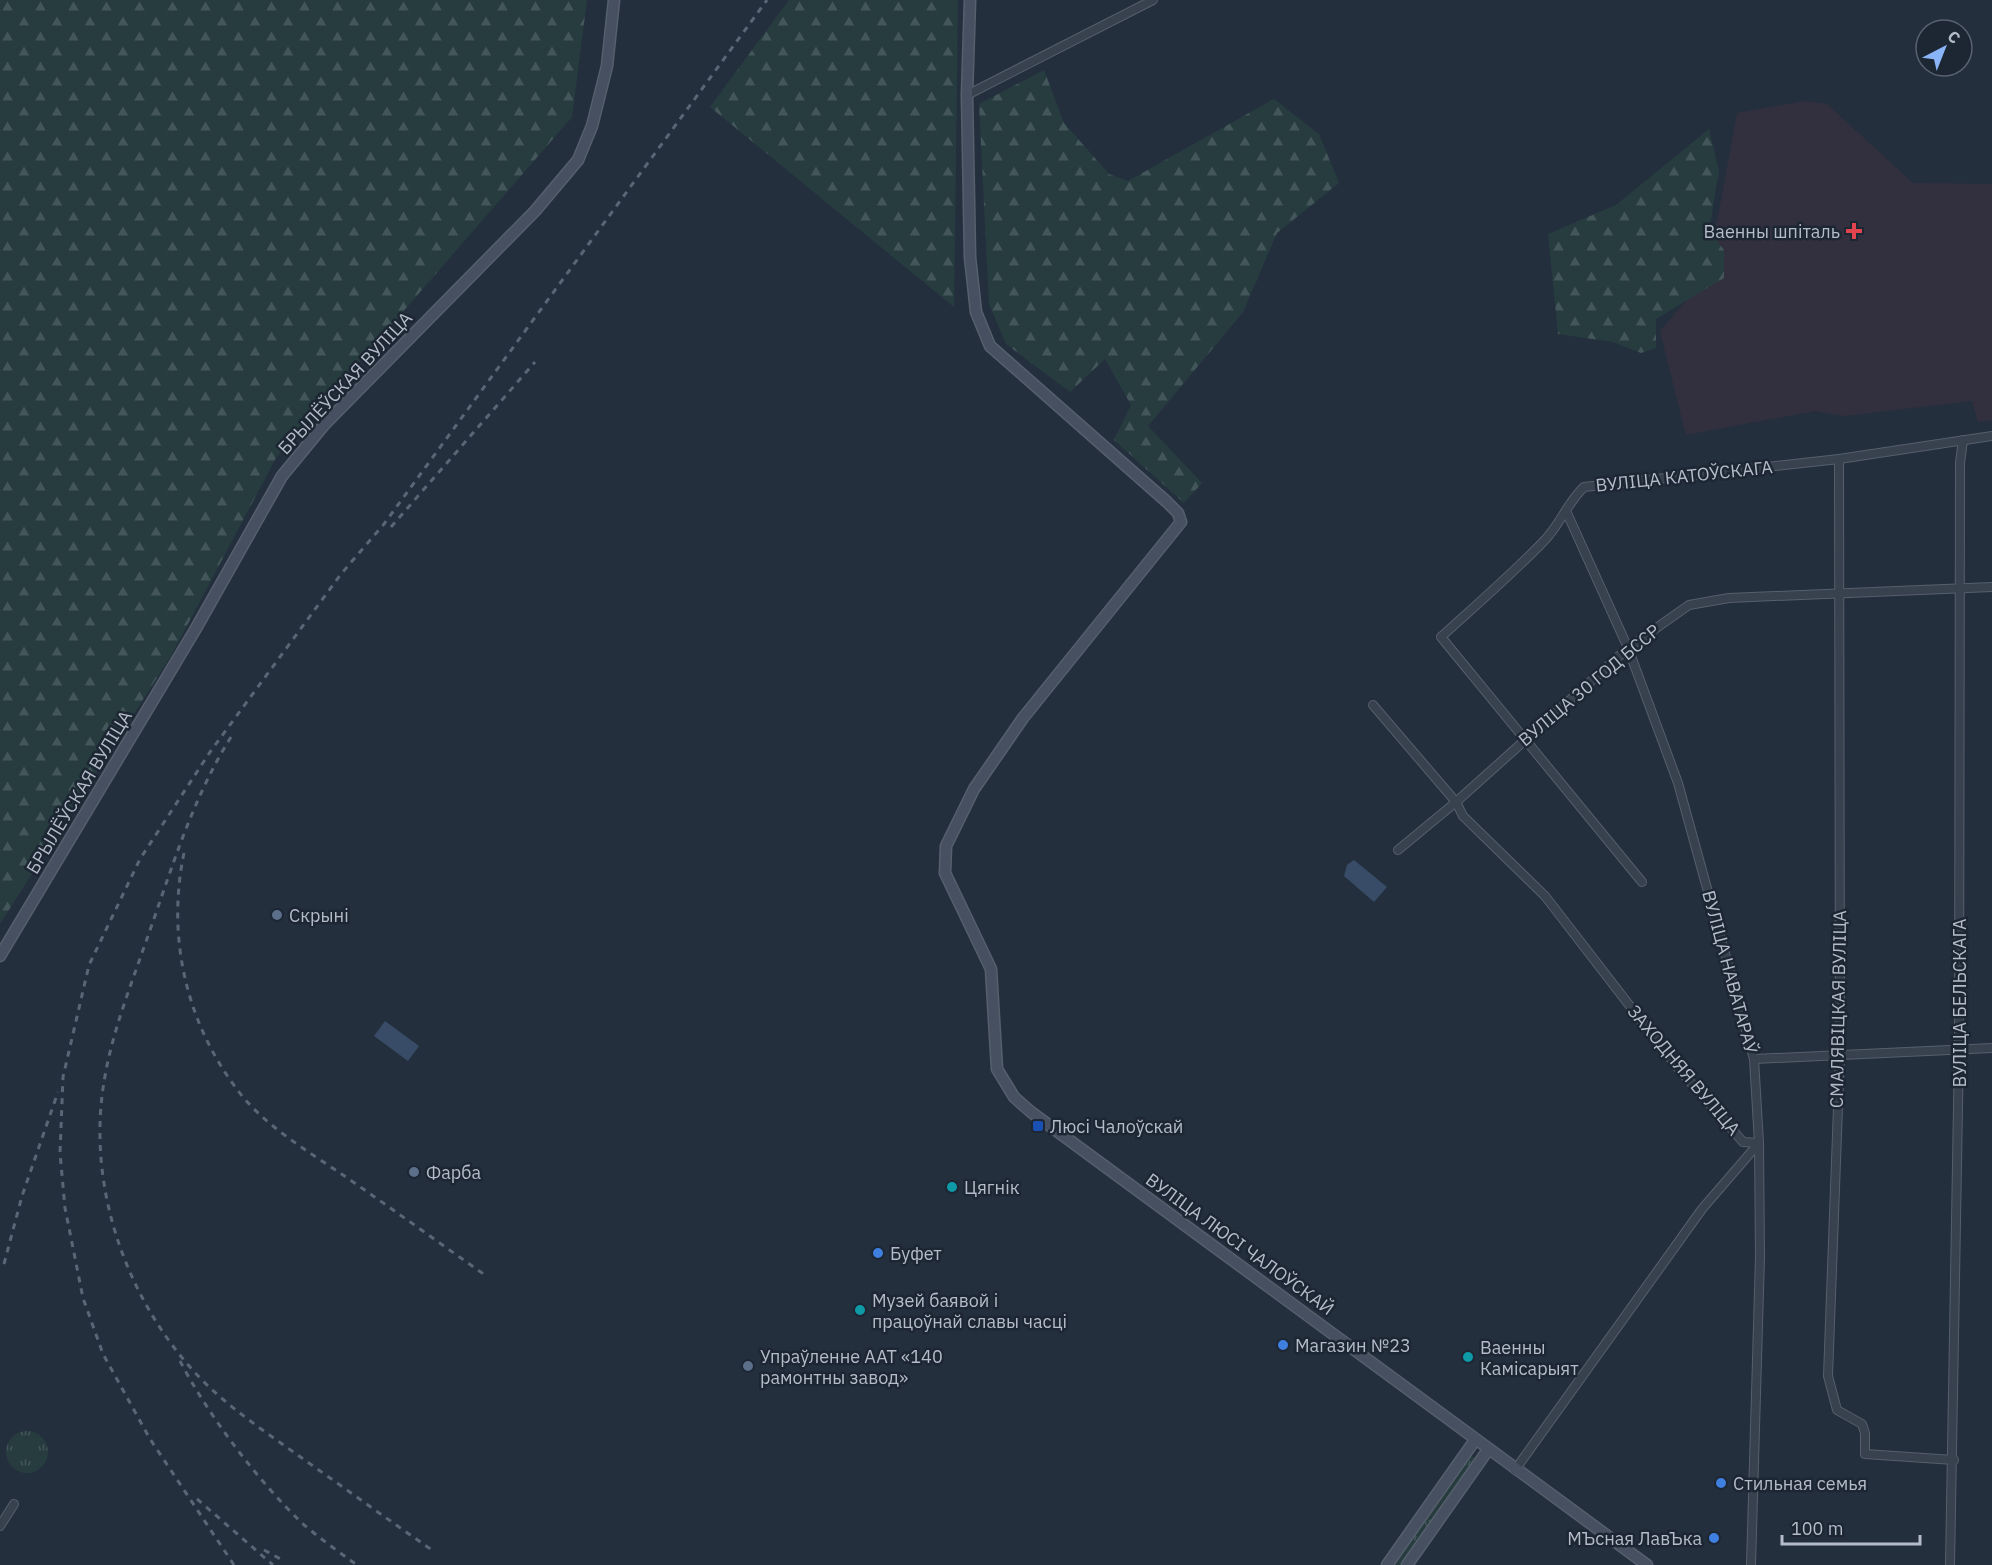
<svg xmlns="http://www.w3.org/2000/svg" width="1992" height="1565" font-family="'IBM Plex Sans',sans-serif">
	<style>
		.medical { fill: #32303f }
		.grass { fill: url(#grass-tufts) }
		.forest { fill: url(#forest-firs) }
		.water { fill: #394c67 }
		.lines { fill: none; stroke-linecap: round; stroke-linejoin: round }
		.street-casing { stroke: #565f6c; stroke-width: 10 }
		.secondary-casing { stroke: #565f6c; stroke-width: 13 }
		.street { stroke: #38414e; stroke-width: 8 }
		.secondary { stroke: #465061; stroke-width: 10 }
		.rail { stroke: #5a6575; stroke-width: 3; stroke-dasharray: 6 6; stroke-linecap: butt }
		.health-dot { fill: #e0444e; stroke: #1d2633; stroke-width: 2 }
		.service-dot { fill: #5c6f8a; stroke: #1d2633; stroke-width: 2 }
		.transit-dot { fill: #1a4fb4; stroke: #1d2633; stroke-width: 2 }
		.culture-dot { fill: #0f9aa8; stroke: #1d2633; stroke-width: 2 }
		.shop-dot { fill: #3f7fe0; stroke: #1d2633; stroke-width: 2 }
		.labels { text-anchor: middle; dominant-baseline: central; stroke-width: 5; stroke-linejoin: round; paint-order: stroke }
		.poi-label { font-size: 18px; fill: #b4bcc9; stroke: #1d2633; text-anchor: start }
		.street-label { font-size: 18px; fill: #b4bcc9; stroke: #1d2633 }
	</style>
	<defs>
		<pattern id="grass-tufts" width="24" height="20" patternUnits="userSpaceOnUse" patternTransform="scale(1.5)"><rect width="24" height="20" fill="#263c3f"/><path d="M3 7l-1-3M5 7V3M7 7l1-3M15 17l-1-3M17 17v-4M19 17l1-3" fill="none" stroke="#435659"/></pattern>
		<pattern id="forest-firs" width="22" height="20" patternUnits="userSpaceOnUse" patternTransform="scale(1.5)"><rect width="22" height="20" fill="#263c3f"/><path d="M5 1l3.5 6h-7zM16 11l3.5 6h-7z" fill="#435659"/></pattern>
	</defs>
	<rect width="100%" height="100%" fill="#242f3e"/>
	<path class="medical" d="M1805,101L1827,104L1913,183L1992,184V420L1978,422L1972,401L1844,416L1815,411L1686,435L1660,331L1707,277L1737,113Z"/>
	<g class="grass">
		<circle cx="27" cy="1452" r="21"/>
		<path d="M1471,1455L1475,1459L1401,1565H1395Z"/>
	</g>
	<g class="forest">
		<path d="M0,0H587L572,117L276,458L172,654L0,924Z"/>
		<path d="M789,0H958L954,307L710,107Z"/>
		<path d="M1044,70L1064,123L1109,174L1128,181L1274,99L1319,134L1339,183L1277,233L1243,312L1148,426L1202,483L1184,503L1114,440L1131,405L1105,359L1070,392L1006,344L989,304L979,104Z"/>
		<path d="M1709,129L1719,171L1709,230L1724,250V278L1656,319V348L1641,353L1613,342L1558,334L1548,234L1616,205Z"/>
	</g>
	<g class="water">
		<path d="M1354,860L1387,887L1374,902L1344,876L1347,865Z"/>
		<path d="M385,1021L419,1046L408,1061L374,1036Z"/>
	</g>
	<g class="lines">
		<defs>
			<g id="street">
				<path d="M967,95L1153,0"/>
				<path d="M1839,459L1840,1054L1828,1376L1837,1410L1862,1424L1865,1433V1454L1954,1460"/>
				<path d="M1567,513L1628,648L1678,783L1754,1059L1759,1143L1760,1257L1751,1565"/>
				<path d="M1373,705L1456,802L1463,816L1545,896L1677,1067L1743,1142L1759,1143"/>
				<path d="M1398,850L1456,802L1628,648L1689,605L1729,598L1992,587"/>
				<path d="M1642,882L1441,637C1475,606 1511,575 1543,542C1560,525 1567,503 1584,487L1839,459L1992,436"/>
				<path d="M1754,1059L1992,1048"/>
				<path d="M1515,1470L1702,1209L1759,1143"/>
				<path d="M0,1526L14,1504"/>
				<path d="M1950,1565L1959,1049L1960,463L1963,440"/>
			</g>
			<g id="secondary">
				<path d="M970,0L967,95L970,257L976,312L990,346L1167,502L1178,513L1181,522L1023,718L974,789L946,846L945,873L991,969L997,1069L1014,1097L1031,1112L1647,1565"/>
				<path d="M0,956L195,630L282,476L324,425L535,211L578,160L592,126L607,66L614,0"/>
				<path d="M1387,1565L1475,1440"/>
				<path d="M1407,1565L1488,1450"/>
			</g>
		</defs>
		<use href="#street" class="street-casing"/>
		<use href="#secondary" class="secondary-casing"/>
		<use href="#street" class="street"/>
		<use href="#secondary" class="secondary"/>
		<g class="rail">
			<path d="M391,527L535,362"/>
			<path d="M231,737C190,802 169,878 143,950C128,993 111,1037 104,1082C86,1190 129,1308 206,1384C234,1411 267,1433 299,1456C343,1487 387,1519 432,1550"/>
			<path d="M184,853C166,939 187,1028 243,1097C270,1129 309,1152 343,1175C391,1208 438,1242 485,1275"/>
			<path d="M4,1264L22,1196L58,1092"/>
			<path d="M180,1361C208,1415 258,1481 302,1523C319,1538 339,1552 357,1565"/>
			<path d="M197,1499L273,1565"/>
			<path d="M264,1550L284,1561"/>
			<path d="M234,1565L150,1439L103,1354L83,1298L65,1208L60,1153L63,1077L89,965L140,859L210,752L341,574L384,524L767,0"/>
		</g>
	</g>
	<path class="health-dot" d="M1851 222h6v6h6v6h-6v6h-6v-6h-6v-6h6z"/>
	<g class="service-dot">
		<circle cx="277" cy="915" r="6"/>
		<circle cx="414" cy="1172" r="6"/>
		<circle cx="748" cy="1366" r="6"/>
	</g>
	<rect class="transit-dot" x="1032" y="1120" width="12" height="12" rx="3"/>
	<g class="culture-dot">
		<circle cx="952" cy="1187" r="6"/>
		<circle cx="860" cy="1310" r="6"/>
		<circle cx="1468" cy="1357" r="6"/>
	</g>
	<g class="shop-dot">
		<circle cx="878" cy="1253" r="6"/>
		<circle cx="1283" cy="1345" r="6"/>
		<circle cx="1721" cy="1483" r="6"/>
		<circle cx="1714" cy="1538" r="6"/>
	</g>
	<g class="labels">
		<g class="poi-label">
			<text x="1840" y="231" text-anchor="end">Ваенны шпіталь</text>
			<text x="289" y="915">Скрыні</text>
			<text x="1050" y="1126">Люсі Чалоўскай</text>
			<text x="426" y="1172">Фарба</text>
			<text x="964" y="1187">Цягнік</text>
			<text x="890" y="1253">Буфет</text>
			<text x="872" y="1300">Музей баявой і<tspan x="872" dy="21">працоўнай славы часці</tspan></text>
			<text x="1295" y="1345">Магазин №23</text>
			<text x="1480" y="1347">Ваенны<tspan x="1480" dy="21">Камісарыят</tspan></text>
			<text x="760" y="1356">Упраўленне ААТ «140<tspan x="760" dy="21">рамонтны завод»</tspan></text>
			<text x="1733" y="1483">Стильная семья</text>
			<text x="1702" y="1538" text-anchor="end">МЪсная ЛавЪка</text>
		</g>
		<g class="street-label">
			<text transform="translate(345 383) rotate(-47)">БРЫЛЁЎСКАЯ ВУЛІЦА</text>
			<text transform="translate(1684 476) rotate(-6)">ВУЛІЦА КАТОЎСКАГА</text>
			<text transform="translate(1589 685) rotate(-40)">ВУЛІЦА 30 ГОД БССР</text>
			<text transform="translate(79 792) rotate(-59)">БРЫЛЁЎСКАЯ ВУЛІЦА</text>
			<text transform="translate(1730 972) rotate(75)">ВУЛІЦА НАВАТАРАЎ</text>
			<text transform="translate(1959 1003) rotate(-90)">ВУЛІЦА БЕЛЬСКАГА</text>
			<text transform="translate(1838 1009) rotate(-89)">СМАЛЯВІЦКАЯ ВУЛІЦА</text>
			<text transform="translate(1684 1070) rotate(50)">ЗАХОДНЯЯ ВУЛІЦА</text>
			<text transform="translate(1240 1244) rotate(36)">ВУЛІЦА ЛЮСІ ЧАЛОЎСКАЙ</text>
		</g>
	</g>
	<g transform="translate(1944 48) rotate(42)"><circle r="28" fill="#1d2633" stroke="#59626f" stroke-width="1.5"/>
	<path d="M0-4.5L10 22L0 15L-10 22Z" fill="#8ab4f8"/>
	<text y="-9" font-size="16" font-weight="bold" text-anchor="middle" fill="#b4bcc9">С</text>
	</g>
	<path d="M1782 1535v9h138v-9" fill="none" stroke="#b4bcc9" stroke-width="3"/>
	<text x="1791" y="1535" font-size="18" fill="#b4bcc9" stroke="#1d2633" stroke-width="4.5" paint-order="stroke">100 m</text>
</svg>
